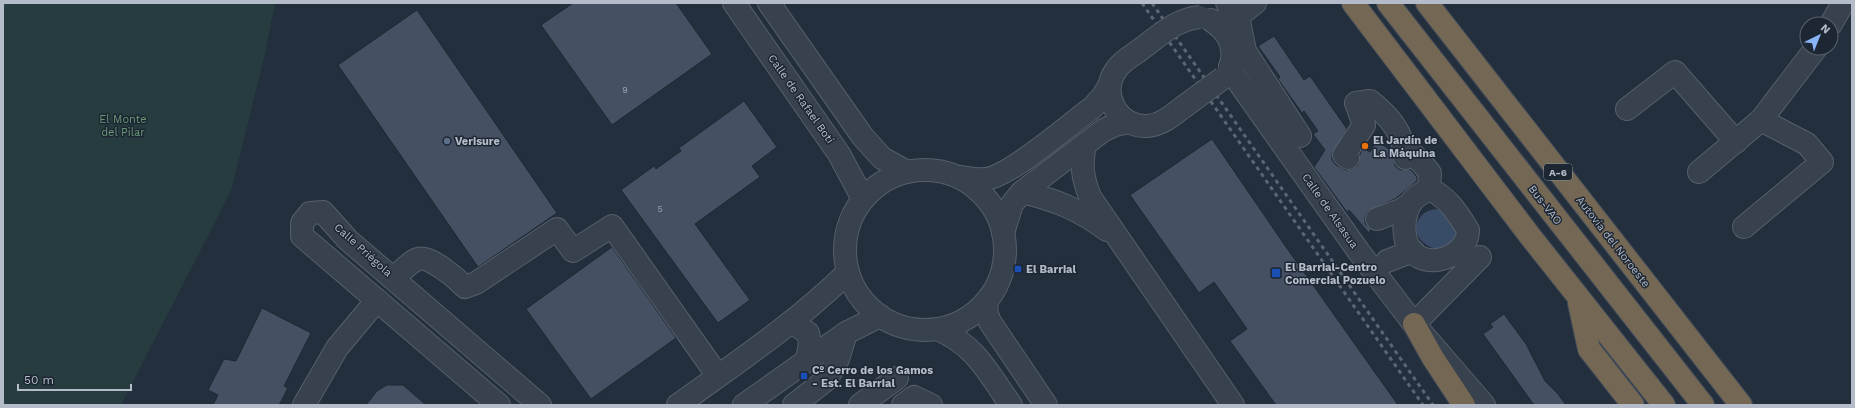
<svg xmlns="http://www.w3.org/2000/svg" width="1855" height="408" font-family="'Work Sans',sans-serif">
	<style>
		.green { fill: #263c3f }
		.water { fill: #394c67 }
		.building { fill: #455162; stroke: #1f2835 }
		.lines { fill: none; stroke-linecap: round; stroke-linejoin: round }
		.minor-casing { stroke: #565f6c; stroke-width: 24 }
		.highway-casing { stroke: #434c59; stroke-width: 24 }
		.minor { stroke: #38414e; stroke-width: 22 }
		.highway { stroke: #746855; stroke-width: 22 }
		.rail { stroke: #5a6575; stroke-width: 3; stroke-dasharray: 4 4; stroke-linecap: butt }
		.minor-bridge-casing { stroke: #565f6c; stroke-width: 24; stroke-linecap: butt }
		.minor-bridge { stroke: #38414e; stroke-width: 22 }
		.service-dot { fill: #5c6f8a; stroke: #1d2633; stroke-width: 1.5 }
		.food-dot { fill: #e8710a; stroke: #1d2633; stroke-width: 1.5 }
		.transit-dot { fill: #1a4fb4; stroke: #1d2633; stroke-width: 1.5 }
		.labels { text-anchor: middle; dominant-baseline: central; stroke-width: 3; stroke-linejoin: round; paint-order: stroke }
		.number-label { font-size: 9px; fill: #98a1af }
		.shield { fill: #1d2633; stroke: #878f9c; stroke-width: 1 }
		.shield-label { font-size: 10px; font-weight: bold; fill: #b4bcc9 }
		.street-label { font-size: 11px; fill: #b4bcc9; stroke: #1d2633 }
		.park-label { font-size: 11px; fill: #6b9a76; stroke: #1d2633 }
		.poi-label { font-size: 11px; font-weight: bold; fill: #b4bcc9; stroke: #1d2633; text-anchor: start }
	</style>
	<rect width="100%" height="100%" fill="#242f3e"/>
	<path class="green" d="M3,3H275L264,58L231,191L121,405H3Z"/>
	<path class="water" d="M1437,209L1445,213L1457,232C1452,267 1404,241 1419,219C1423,212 1429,210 1437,209Z"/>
	<g class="building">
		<path d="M573,3H676L712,54L612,125L541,25Z"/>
		<path d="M417,10L557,213L478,267L338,65Z"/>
		<path d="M1274,36L1304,80L1310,76L1347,129L1332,154V160L1336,165L1346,170L1353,169L1358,165L1360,154L1363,148L1370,152L1376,141L1391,150L1395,166L1400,170L1410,169L1417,177V181L1395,199L1368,211L1365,217V224L1371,229L1369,233L1349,210L1347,212L1314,167L1325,150L1313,134L1318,131L1304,111L1302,113L1285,89L1278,79L1280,77L1258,46Z"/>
		<path d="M744,101L777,147L752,166L760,177L695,224L750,300L718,323L621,190L654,166L656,169L681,151L679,148Z"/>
		<path d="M1212,139L1286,247L1398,405H1276L1230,341L1247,329L1231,306L1214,282L1199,293L1130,195Z"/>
		<path d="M612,247L676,338L591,399L526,309Z"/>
		<path d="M262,308L311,333L284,386L288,388L279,405H213L218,395L208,390L224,359L236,361Z"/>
		<path d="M1504,314L1526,344L1545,381L1558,394L1566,405H1534L1483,334L1493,327L1490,324Z"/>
		<path d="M387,385H403L426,405H366L377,391Z"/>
	</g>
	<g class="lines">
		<defs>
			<g id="minor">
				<path d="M734,3L839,154L863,199"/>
				<path d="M769,3L863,137L882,158L907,172"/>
				<path d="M1227,3L1238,16L1245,51L1300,136"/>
				<path d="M1211,20C1227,31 1234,42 1232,61"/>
				<path d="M1225,20L1238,16L1255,3"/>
				<path d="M1831,24L1843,3"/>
				<path d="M1137,52C1130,57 1121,62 1116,70C1099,93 1118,128 1147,126C1161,125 1172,116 1182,108"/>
				<path d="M1230,66L1235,77L1359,252L1414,324L1484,405"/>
				<path d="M1627,109L1675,72L1736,142"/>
				<path d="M1085,144C1081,166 1082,176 1090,197L1233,405"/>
				<path d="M1405,147L1422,163L1430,173L1429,189C1448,197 1458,214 1468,230C1468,234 1467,239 1465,242C1457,257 1435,265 1419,257C1401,249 1402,219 1410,204C1414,197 1422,193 1429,189"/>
				<path d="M1348,158L1344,155L1364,125L1356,103L1370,101C1389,116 1404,133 1405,158"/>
				<circle cx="925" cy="250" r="80"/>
				<path d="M1699,172L1761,120"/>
				<path d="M959,177C968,178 977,180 986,179C1010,176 1070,124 1092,108L1103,96L1110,84"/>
				<path d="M1022,192C1056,200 1078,209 1107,230"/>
				<path d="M1377,219L1401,210L1411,203"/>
				<path d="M1744,227L1822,162L1807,144L1761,120L1816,48"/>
				<path d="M1003,233L1012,204L1022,192L1104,130L1115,125L1129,122"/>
				<path d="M1387,261L1413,251"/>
				<path d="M394,278C401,272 409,262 418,259C430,255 457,279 465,287L476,283L557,229L573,251L612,226L718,376"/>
				<path d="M986,302L987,314L990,322L1046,405"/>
				<path d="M791,322L808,333L810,343L807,360"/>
				<path d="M1414,324L1480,257"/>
				<path d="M937,329C976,345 988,373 1011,405"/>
				<path d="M304,405L337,348L377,300"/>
				<path d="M499,405L302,236V223L310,213L323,212L348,240L540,405"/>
				<path d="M678,405C736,363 796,323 848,272"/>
				<path d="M744,405L846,333L880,316"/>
				<path d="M794,405L827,379L838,359L846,333"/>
				<path d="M860,405L897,378"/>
				<path d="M903,405L914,397L931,405"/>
			</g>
			<g id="highway">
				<path d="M1353,3L1530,236L1664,405"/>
				<path d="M1388,3L1703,405"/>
				<path d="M1427,3L1741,405"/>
				<path d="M1579,303L1589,349L1633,405"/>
				<path d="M1414,324L1433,358L1464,405"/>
			</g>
		</defs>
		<use href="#minor" class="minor-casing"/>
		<use href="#highway" class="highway-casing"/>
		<use href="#minor" class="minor"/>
		<use href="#highway" class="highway"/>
		<g class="rail">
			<path d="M1142,3L1423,405"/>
			<path d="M1152,3L1433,405"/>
		</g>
		<defs>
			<g id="minor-bridge">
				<path d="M1137,52C1157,38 1175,19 1200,17"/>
				<path d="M1182,108L1223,78"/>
			</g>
		</defs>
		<use href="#minor-bridge" class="minor-bridge-casing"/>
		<use href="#minor-bridge" class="minor-bridge"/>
	</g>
	<circle class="service-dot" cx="447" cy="141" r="4"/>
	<circle class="food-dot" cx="1365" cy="146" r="4"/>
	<g class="transit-dot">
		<rect x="1014" y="265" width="8" height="8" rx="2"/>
		<rect x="1271" y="268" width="10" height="10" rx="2"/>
		<rect x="800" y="372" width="8" height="8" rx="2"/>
	</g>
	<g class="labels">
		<g class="number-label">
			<text x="625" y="90">9</text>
			<text x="660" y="209">5</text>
		</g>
		<rect class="shield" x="1544" y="164" width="28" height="16" rx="3"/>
		<g class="shield-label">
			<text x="1558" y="172">A-6</text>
		</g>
		<g class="street-label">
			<text transform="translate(801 99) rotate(55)">Calle de Rafael Botí</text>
			<text transform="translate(1545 205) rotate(52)">Bus-VAO</text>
			<text transform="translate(1330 211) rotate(55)">Calle de Alsasua</text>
			<text transform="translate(1613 242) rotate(52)">Autovía del Noroeste</text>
			<text transform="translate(363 250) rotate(42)">Calle Priégola</text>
		</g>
		<g class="park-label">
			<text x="123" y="119">El Monte<tspan x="123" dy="13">del Pilar</tspan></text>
		</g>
		<g class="poi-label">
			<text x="1373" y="140">El Jardín de<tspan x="1373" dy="13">La Máquina</tspan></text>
			<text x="455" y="141">Verisure</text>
			<text x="1285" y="267">El Barrial-Centro<tspan x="1285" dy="13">Comercial Pozuelo</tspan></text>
			<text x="1026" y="269">El Barrial</text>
			<text x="812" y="370">Cº Cerro de los Gamos<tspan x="812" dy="13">- Est. El Barrial</tspan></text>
		</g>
	</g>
	<rect width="1855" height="408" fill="none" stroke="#b4bcc9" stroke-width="8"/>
	<g transform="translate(1819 36) rotate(43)"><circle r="19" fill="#1d2633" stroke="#59626f"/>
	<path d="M0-3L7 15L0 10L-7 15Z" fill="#8ab4f8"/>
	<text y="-6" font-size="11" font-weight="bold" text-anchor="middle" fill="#b4bcc9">N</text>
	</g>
	<path d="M18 384v6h113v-6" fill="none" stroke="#b4bcc9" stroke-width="2"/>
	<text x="24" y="384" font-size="12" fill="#b4bcc9" stroke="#1d2633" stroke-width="3" paint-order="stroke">50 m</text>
</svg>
